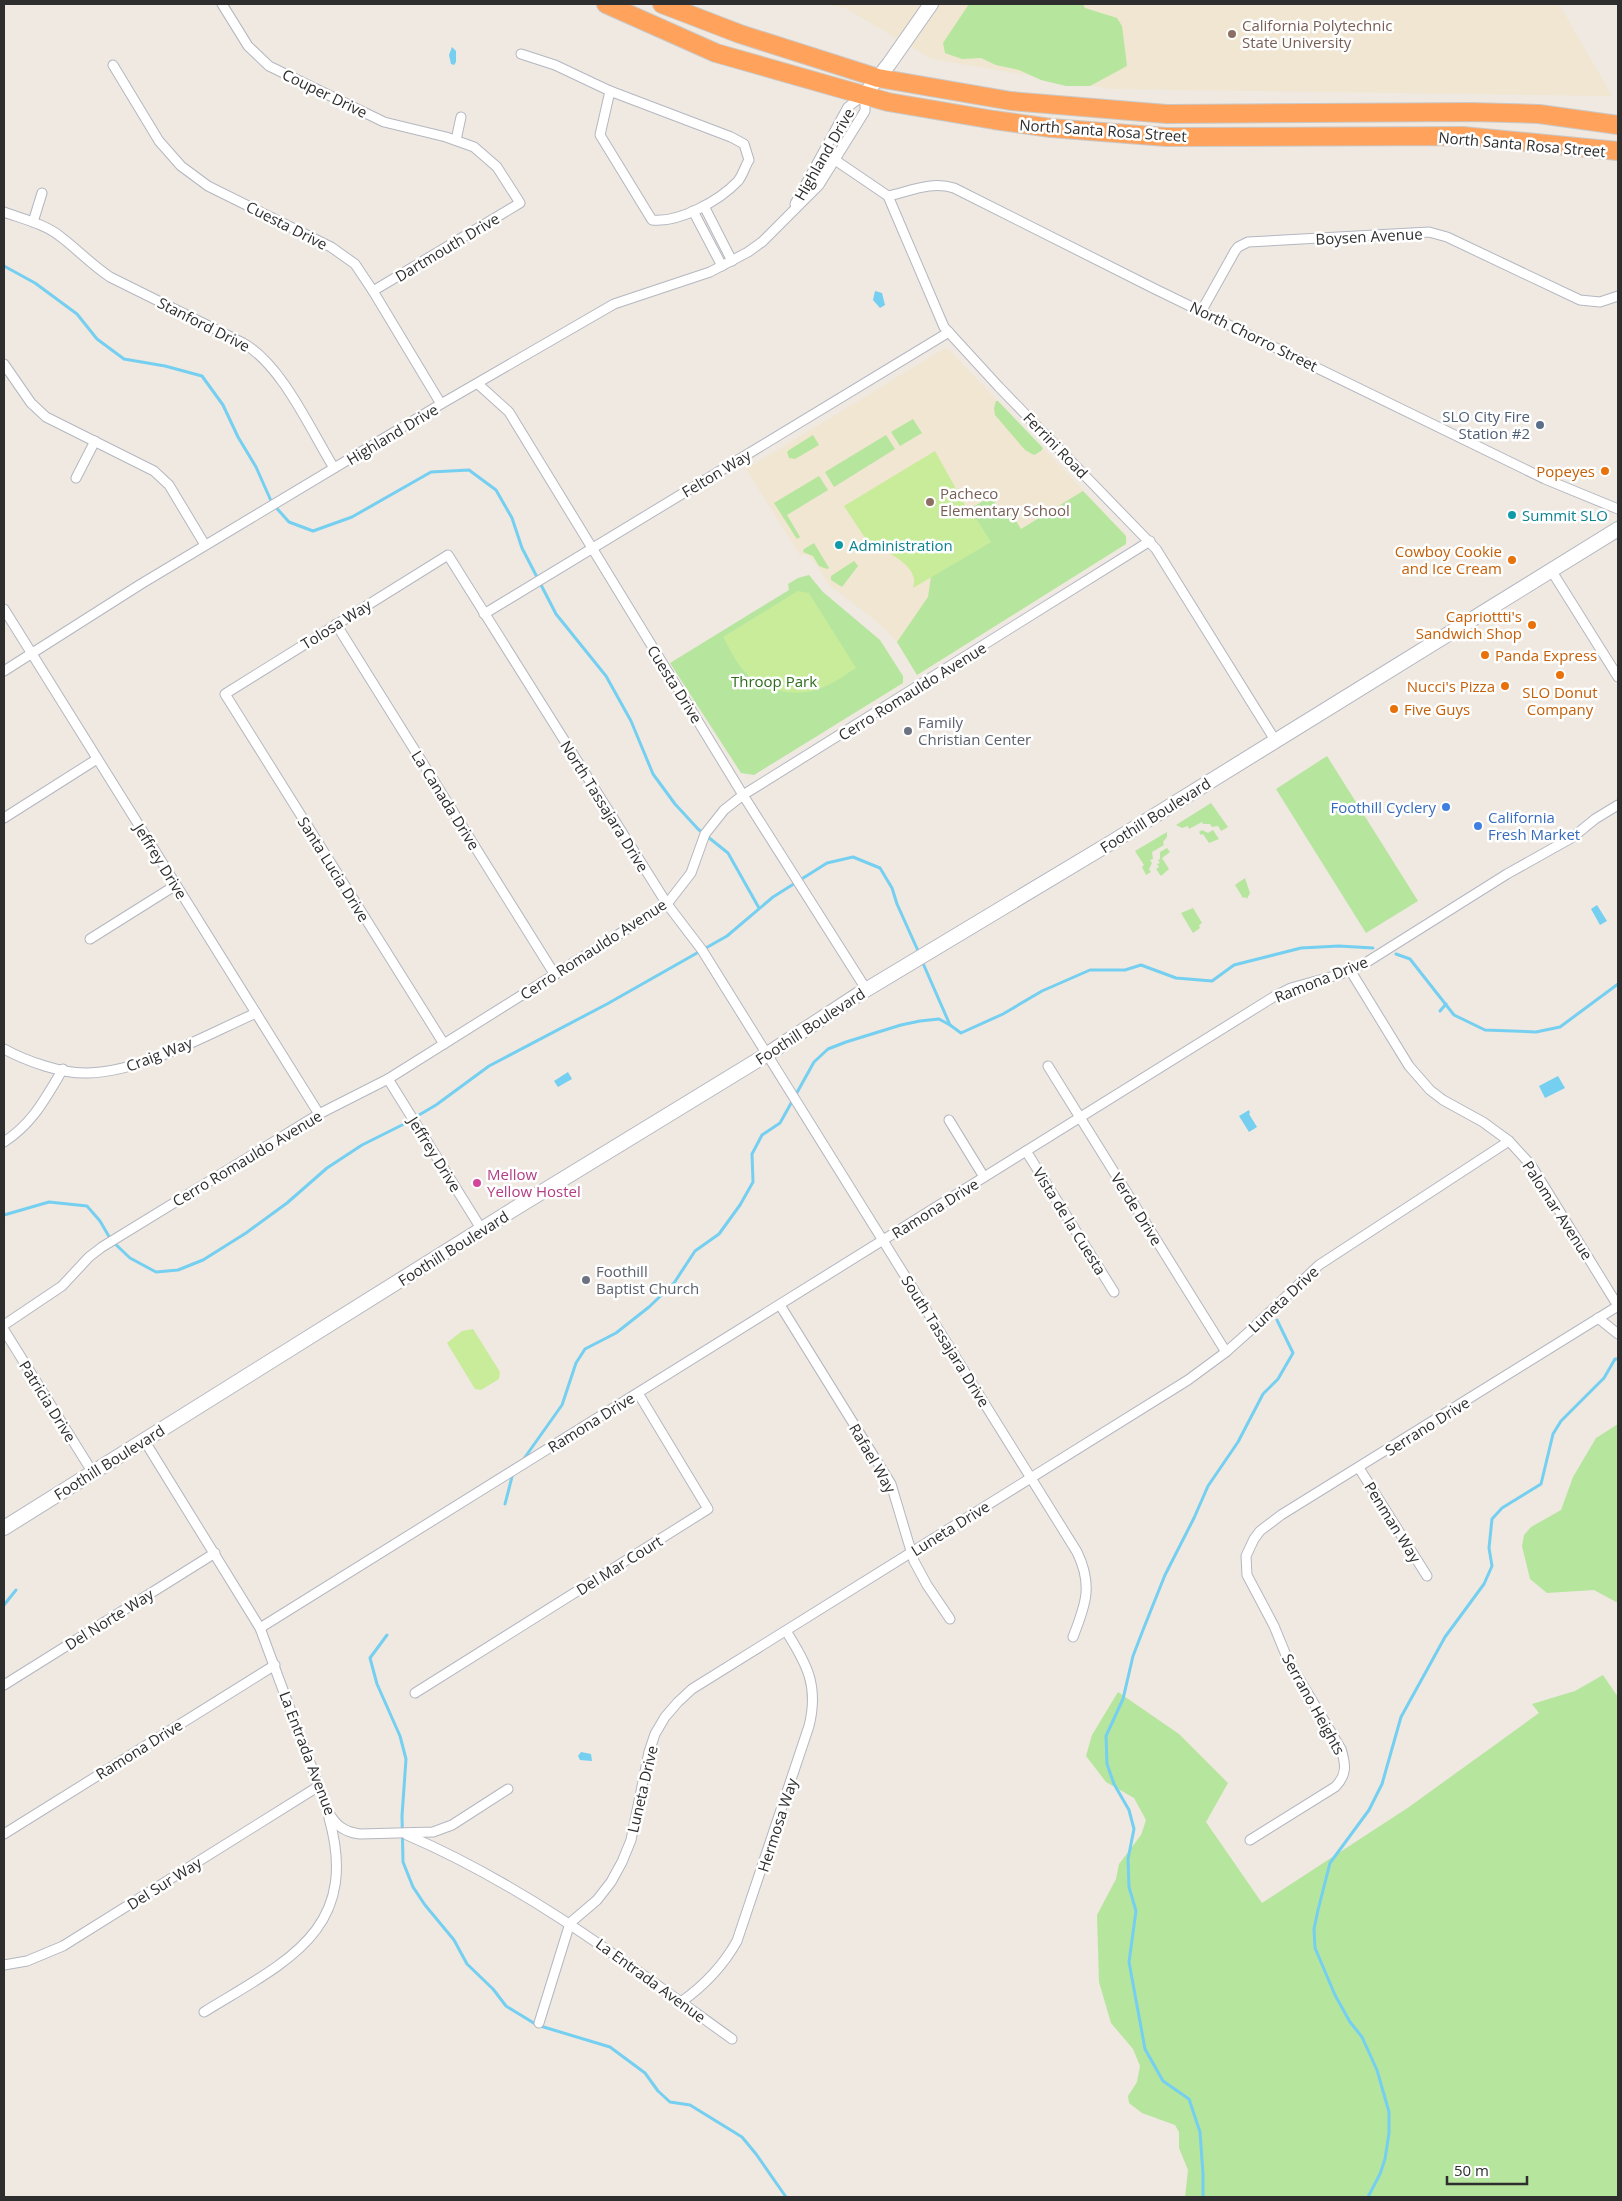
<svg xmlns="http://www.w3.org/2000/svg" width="1622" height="2201" font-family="'Open Sans',sans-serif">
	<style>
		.education { fill: #f0e6d1 }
		.green { fill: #b6e59e }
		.pitch { fill: #c9ec9a }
		.water { fill: #75cff0 }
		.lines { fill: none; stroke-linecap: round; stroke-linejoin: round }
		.stream { stroke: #75cff0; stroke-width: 3 }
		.street-casing { stroke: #b4b7c1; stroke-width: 11 }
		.secondary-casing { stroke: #b4b7c1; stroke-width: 16 }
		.highway-casing { stroke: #c9c9c9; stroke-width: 20 }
		.street { stroke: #fff; stroke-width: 9 }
		.secondary { stroke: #fff; stroke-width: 14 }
		.highway { stroke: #ffa35c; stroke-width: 18 }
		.education-dot { fill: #8d6e63; stroke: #fff; stroke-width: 2 }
		.service-dot { fill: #5c6f8a; stroke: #fff; stroke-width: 2 }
		.food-dot { fill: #e8710a; stroke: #fff; stroke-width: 2 }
		.culture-dot { fill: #0f9aa8; stroke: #fff; stroke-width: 2 }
		.worship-dot { fill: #6b7280; stroke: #fff; stroke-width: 2 }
		.shop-dot { fill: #3f7fe0; stroke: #fff; stroke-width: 2 }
		.hotel-dot { fill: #d1479c; stroke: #fff; stroke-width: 2 }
		.labels { text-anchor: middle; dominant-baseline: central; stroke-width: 5; stroke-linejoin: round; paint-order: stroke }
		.education-label { font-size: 15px; fill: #785e54; stroke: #fff; text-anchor: start }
		.street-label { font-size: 15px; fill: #2e2e2e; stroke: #fff }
		.service-label { font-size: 15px; fill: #4e5e75; stroke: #fff; text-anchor: end }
		.food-label { font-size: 15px; fill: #c56008; stroke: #fff; text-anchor: end }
		.culture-label { font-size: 15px; fill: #0d838f; stroke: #fff; text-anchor: start }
		.park-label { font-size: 15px; fill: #2c6e1b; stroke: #fff }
		.worship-label { font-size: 15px; fill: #5b616d; stroke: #fff; text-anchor: start }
		.shop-label { font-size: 15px; fill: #366cbe; stroke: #fff; text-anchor: end }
		.hotel-label { font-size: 15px; fill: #b23c85; stroke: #fff; text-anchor: start }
	</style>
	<rect width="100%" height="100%" fill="#efe9e1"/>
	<g class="education">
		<path d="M823,4H1559L1612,96L1111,89L932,59L845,8Z"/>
		<path d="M944,349L949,350L1125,534L1128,540L1126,544L917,675L897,642L880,624L830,586L813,560L806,555H800L746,469Z"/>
	</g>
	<g class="green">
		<path d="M969,4H1083L1085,8L1117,18L1122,26L1127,66L1090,86H1066L1041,80L1019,70L996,65L981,58L962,59L945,53L943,43Z"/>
		<path d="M996,401H998L1043,448L1041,451L1034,455L1025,450L995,415L994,408Z"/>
		<path d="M913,419L922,433L900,446L891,432Z"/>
		<path d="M813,435L819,445L795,459L789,458L787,452L789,450Z"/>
		<path d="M886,435L895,449L834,487L825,472Z"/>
		<path d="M819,476L828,490L787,515L800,537L797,539L774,503Z"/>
		<path d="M1083,491L1126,536V544L917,675L897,642L928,597L931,577L990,542L970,509L991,496L1001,512L1009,510L1021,529Z"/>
		<path d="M814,543L829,568L827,569L819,566L813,556L803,552L804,549Z"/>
		<path d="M854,561L858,566L842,587L831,580V576Z"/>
		<path d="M809,575L823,592L880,640L903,676V683L754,775L741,773L670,663L789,590L788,584L798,578Z"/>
		<path d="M1327,756L1418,901L1366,933L1276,789Z"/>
		<path d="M1211,803L1228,827L1221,831L1218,826L1212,827L1210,824H1203L1202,822L1189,829L1188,826L1182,828L1176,825Z"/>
		<path d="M1202,830L1208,833L1213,830L1219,839L1209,843L1203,834L1201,835L1199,832Z"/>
		<path d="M1167,832V837L1163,842L1164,845L1152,852L1153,859L1150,860L1152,863L1149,869L1151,872L1146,875L1142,867L1144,865L1135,851Z"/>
		<path d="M1167,848L1170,852L1162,858L1169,869L1161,876L1156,869L1159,867L1157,864L1160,863L1158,860L1160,859V852Z"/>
		<path d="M1245,878L1250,893L1247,899L1246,897L1243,898L1235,885Z"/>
		<path d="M1193,908L1202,923L1199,925L1200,928L1193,933L1181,913Z"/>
		<path d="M1618,1424V1603L1594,1590L1547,1593L1530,1579L1522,1546L1524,1535L1531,1527L1561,1510L1573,1477L1596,1438Z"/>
		<path d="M1603,1675L1618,1697V2197H1185L1188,2170L1179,2148V2132L1175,2125L1142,2113L1129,2103L1128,2096L1137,2082L1140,2066L1133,2049L1111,2023L1099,1982L1097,1915L1116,1879L1119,1864L1141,1835L1146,1820L1134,1798L1106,1782L1086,1756L1092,1735L1118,1692L1179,1734L1228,1783L1206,1822L1262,1903L1409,1807L1539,1713L1532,1704L1575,1691Z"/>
	</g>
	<g class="pitch">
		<path d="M935,451L965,505L968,510L970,509L991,542L913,588C920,568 894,557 881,547L876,553L875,548L869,544L844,506Z"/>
		<path d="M798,591L809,593L856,668C846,674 837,681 826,686C801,699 766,692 746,673C736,663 730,649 723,637Z"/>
		<path d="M473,1329L500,1372L499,1379L481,1390L475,1389L447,1343L462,1331Z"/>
	</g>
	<g class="water">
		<path d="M452,47L456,51V62L454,65L451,64L449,55Z"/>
		<path d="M875,291L882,293L885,305L880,308L873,300Z"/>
		<path d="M1597,905L1607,921L1600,925L1591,909Z"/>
		<path d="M568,1072L572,1079L558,1087L554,1081Z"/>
		<path d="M1558,1076L1565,1088L1545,1098L1539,1086Z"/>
		<path d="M1249,1110L1250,1113L1249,1114L1257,1127L1249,1132L1239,1116Z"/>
		<path d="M581,1752L591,1754L592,1761L580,1760L578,1756Z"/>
	</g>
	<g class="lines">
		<g class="stream">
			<path d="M4,266L35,283L77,314L97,339L124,359L165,366L202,376L223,405L238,437L256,467L272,503L289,522L313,531L352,517L431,472L469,470L496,490L512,518L522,548L556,614L606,676L631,721L653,774L675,804L698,829L728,853L759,908"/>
			<path d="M1396,954L1410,959L1454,1015L1485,1030L1536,1032L1560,1027L1618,984"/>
			<path d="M922,961L950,1025"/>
			<path d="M1440,1011L1446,1004"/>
			<path d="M4,1215L49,1202L87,1206L100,1221L111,1240L130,1258L156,1272L178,1270L203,1260L246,1233L287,1203L327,1168L362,1145L402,1125L436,1105L489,1066L607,1004L727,936L773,897L827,863L853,857L880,868L892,888L897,904L919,953"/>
			<path d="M523,1460L562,1405L576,1363L585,1349L616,1333L649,1307L674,1283L695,1251L719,1234L740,1205L753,1182L752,1154L762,1135L780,1123L814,1062L828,1049L846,1042L901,1025L920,1021L939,1019L950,1025L961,1033L1003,1014L1042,991L1090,970H1125L1141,965L1176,978L1212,981L1234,965L1301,948L1339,946L1373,948"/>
			<path d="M505,1504L513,1473"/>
			<path d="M4,1605L16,1590"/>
			<path d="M387,1635L370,1658L377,1684L400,1736L406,1759L402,1816L403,1862L413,1887L425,1905L454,1940L467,1964L493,1989L506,2006L537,2025L610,2047L645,2073L658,2091L670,2102L690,2105L742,2137L756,2154L786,2197"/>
			<path d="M1203,2197V2174L1200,2132L1189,2099L1163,2081L1145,2049L1129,1962L1136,1911L1129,1887L1128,1859L1134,1829L1129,1810L1114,1784L1107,1764L1106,1736L1123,1699L1133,1656L1143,1630L1165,1575L1194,1518L1208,1486L1238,1442L1263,1394L1278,1379L1293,1353L1277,1320"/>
			<path d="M1368,2197L1380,2174L1385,2159L1389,2133V2112L1377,2070L1362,2037L1350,2022L1335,1995L1315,1948L1314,1929L1318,1910L1330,1863L1369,1810L1382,1784L1401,1717L1445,1637L1484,1584L1492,1566L1489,1548L1492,1519L1502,1508L1541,1484L1553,1434L1561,1421L1604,1378L1615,1359H1618"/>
		</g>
		<defs>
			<g id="street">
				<path d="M222,4L248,46L269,66L384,122L446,137L474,147L497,167L520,203L373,291"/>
				<path d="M521,54L555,65L610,91"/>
				<path d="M113,65L159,141L181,166L208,186L331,247L355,264L373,291L441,404"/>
				<path d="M610,91L731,137L744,144L749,160C745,166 743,175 738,181C719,201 679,223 652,220L600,135Z"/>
				<path d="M456,140L461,117"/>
				<path d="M835,160L888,196L944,327L999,387L1156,549L1275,740"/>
				<path d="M888,196C911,191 931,181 954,188L1155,289L1545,479L1618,509"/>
				<path d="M795,204L848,107L865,94"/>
				<path d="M704,206L732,261"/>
				<path d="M693,211L722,266"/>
				<path d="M4,212C23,219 45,224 61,237C78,250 92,265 110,277L243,343C282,365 310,429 334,468"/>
				<path d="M33,222L42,193"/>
				<path d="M1202,310L1235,251L1238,247L1248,242L1429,232L1447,237L1580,300L1600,302L1618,296"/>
				<path d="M4,364L31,403L46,417L154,471L169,485L205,545"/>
				<path d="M478,384L509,412L743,795L866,989"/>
				<path d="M76,478L95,441"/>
				<path d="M1551,570L1618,677"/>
				<path d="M4,609L319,1114"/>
				<path d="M484,614L949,332"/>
				<path d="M336,624L555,975"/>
				<path d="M4,671L141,584L441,404L614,304L710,272L748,252L762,242L819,185L865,111V94"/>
				<path d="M4,818L97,759"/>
				<path d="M90,939L176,885"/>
				<path d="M444,1044L225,694L448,555L667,904L702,950L1077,1552C1093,1585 1086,1604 1073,1637"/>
				<path d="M4,1049C26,1061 62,1074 88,1073C144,1071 204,1036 256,1013"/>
				<path d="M1048,1066L1226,1352"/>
				<path d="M388,1079L482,1230"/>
				<path d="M949,1120L984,1177"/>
				<path d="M4,1142C33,1123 45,1099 63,1069"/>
				<path d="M1026,1151L1114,1292"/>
				<path d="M780,1305L891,1484L914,1561L927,1585L950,1619"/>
				<path d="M1598,1318L1618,1334"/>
				<path d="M4,1325L62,1286L89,1257L102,1247L319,1114L388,1079L667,904L691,873L705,834L724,810L743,795L1150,541"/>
				<path d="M4,1330L93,1473"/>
				<path d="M144,1440L260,1628L328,1811C335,1825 344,1832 360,1834L433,1832L452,1825L508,1789"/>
				<path d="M1359,1468L1427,1576"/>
				<path d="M260,1628L1275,996L1291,988L1341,974L1367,962L1507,874L1573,837L1595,819L1618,805"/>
				<path d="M4,1685L215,1553"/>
				<path d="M415,1693L708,1509L638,1393"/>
				<path d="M4,1834L275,1665"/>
				<path d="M407,1835C526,1886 628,1964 732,2039"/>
				<path d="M1250,1840L1335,1787C1347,1775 1346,1765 1341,1749L1288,1660L1274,1626L1247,1575L1246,1556L1254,1539L1260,1531L1281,1515L1618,1306L1531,1165L1509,1141L1483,1122L1443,1100L1430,1090L1409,1066L1350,970"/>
				<path d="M4,1965L27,1961L63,1946L319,1786"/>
				<path d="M681,2002C705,1985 723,1966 737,1941L809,1726C819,1686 807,1664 786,1631"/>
				<path d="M204,2012C285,1962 361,1931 329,1818"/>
				<path d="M539,2023L570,1923L597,1900L611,1882L622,1862L631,1840L649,1752L655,1734L665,1717L678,1702L692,1689L1188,1380L1226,1352L1253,1328L1319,1265L1509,1141"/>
			</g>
			<g id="secondary">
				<path d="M865,94L889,64L931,4"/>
				<path d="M4,1528L514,1209L766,1055L859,994L1112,842L1618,529"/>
			</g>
			<g id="highway">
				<path d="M606,4L716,53L888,102L994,120L1051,128L1166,137L1463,136L1618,151"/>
				<path d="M662,4L740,34L878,78L1011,101L1167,114L1471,112L1539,114L1618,125"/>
			</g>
		</defs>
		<use href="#street" class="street-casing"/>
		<use href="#secondary" class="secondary-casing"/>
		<use href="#highway" class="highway-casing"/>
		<use href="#street" class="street"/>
		<use href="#secondary" class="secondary"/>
		<use href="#highway" class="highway"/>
	</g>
	<g class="education-dot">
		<circle cx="1232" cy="34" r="5"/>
		<circle cx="930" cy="502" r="5"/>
	</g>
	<circle class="service-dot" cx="1540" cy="425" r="5"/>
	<g class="food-dot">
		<circle cx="1605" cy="471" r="5"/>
		<circle cx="1512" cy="560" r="5"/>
		<circle cx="1532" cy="625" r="5"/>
		<circle cx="1485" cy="655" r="5"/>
		<circle cx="1560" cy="675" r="5"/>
		<circle cx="1505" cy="686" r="5"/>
		<circle cx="1394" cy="709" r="5"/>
	</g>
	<g class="culture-dot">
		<circle cx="1512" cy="515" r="5"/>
		<circle cx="839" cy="545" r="5"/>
	</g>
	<g class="worship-dot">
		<circle cx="908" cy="731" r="5"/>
		<circle cx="586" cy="1280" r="5"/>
	</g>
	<g class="shop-dot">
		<circle cx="1446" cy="807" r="5"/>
		<circle cx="1478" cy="826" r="5"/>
	</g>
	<circle class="hotel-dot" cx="477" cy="1183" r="5"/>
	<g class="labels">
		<g class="education-label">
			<text x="1242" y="25">California Polytechnic<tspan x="1242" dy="17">State University</tspan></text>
			<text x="940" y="493">Pacheco<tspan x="940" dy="17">Elementary School</tspan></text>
		</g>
		<g class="street-label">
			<text transform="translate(325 93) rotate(26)">Couper Drive</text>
			<text transform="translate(1103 130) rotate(4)">North Santa Rosa Street</text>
			<text transform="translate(1522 144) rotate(5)">North Santa Rosa Street</text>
			<text transform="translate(824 154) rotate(-60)">Highland Drive</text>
			<text transform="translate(287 225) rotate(27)">Cuesta Drive</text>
			<text transform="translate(1369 236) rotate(-3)">Boysen Avenue</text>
			<text transform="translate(447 247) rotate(-31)">Dartmouth Drive</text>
			<text transform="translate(204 324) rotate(27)">Stanford Drive</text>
			<text transform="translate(1254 336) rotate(26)">North Chorro Street</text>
			<text transform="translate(392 434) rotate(-31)">Highland Drive</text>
			<text transform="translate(1056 445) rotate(46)">Ferrini Road</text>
			<text transform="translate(716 473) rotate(-31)">Felton Way</text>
			<text transform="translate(336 624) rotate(-32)">Tolosa Way</text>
			<text transform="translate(675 684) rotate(58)">Cuesta Drive</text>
			<text transform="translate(912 691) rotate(-32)">Cerro Romauldo Avenue</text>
			<text transform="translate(446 800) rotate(58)">La Canada Drive</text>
			<text transform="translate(605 806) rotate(58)">North Tassajara Drive</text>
			<text transform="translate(1155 815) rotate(-32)">Foothill Boulevard</text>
			<text transform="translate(161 861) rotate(58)">Jeffrey Drive</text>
			<text transform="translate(334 869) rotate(58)">Santa Lucia Drive</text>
			<text transform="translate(593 949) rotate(-33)">Cerro Romauldo Avenue</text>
			<text transform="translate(1321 979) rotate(-22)">Ramona Drive</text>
			<text transform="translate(810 1026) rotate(-33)">Foothill Boulevard</text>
			<text transform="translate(159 1054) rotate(-21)">Craig Way</text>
			<text transform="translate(435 1154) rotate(58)">Jeffrey Drive</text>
			<text transform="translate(247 1158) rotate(-31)">Cerro Romauldo Avenue</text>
			<text transform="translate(935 1208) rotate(-32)">Ramona Drive</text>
			<text transform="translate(1137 1209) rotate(58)">Verde Drive</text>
			<text transform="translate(1558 1210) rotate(57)">Palomar Avenue</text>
			<text transform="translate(1070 1221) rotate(58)">Vista de la Cuesta</text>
			<text transform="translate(453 1248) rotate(-32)">Foothill Boulevard</text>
			<text transform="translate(1283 1299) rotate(-43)">Luneta Drive</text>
			<text transform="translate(946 1341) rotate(58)">South Tassajara Drive</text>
			<text transform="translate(48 1401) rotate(58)">Patricia Drive</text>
			<text transform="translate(591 1422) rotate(-32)">Ramona Drive</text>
			<text transform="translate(1427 1426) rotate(-32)">Serrano Drive</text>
			<text transform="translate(873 1458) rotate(60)">Rafael Way</text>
			<text transform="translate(109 1462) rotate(-32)">Foothill Boulevard</text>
			<text transform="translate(1393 1522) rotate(58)">Penman Way</text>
			<text transform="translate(950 1528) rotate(-32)">Luneta Drive</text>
			<text transform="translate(619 1565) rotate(-32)">Del Mar Court</text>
			<text transform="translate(109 1619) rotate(-32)">Del Norte Way</text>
			<text transform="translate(1314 1704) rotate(61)">Serrano Heights</text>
			<text transform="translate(139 1749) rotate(-32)">Ramona Drive</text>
			<text transform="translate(308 1753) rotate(69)">La Entrada Avenue</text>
			<text transform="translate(642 1789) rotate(-77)">Luneta Drive</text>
			<text transform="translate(777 1825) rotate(-72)">Hermosa Way</text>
			<text transform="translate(164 1883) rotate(-32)">Del Sur Way</text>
			<text transform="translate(651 1980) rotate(36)">La Entrada Avenue</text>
		</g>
		<g class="service-label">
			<text x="1530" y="416">SLO City Fire<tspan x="1530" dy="17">Station #2</tspan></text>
		</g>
		<g class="food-label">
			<text x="1595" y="471">Popeyes</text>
			<text x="1502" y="551">Cowboy Cookie<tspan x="1502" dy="17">and Ice Cream</tspan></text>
			<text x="1522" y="616">Capriottti's<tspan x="1522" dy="17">Sandwich Shop</tspan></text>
			<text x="1495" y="655" text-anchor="start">Panda Express</text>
			<text x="1495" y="686">Nucci's Pizza</text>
			<text x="1560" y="692" text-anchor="middle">SLO Donut<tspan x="1560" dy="17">Company</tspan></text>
			<text x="1404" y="709" text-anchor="start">Five Guys</text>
		</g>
		<g class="culture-label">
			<text x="1522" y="515">Summit SLO</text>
			<text x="849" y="545">Administration</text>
		</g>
		<g class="park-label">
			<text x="774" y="681">Throop Park</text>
		</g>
		<g class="worship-label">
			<text x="918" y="722">Family<tspan x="918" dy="17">Christian Center</tspan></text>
			<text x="596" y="1271">Foothill<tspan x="596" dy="17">Baptist Church</tspan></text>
		</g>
		<g class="shop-label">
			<text x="1436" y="807">Foothill Cyclery</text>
			<text x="1488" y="817" text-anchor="start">California<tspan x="1488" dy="17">Fresh Market</tspan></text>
		</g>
		<g class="hotel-label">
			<text x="487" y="1174">Mellow<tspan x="487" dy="17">Yellow Hostel</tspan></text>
		</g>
	</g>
	<rect width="1622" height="2201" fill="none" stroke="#2e2e2e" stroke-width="10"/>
	<path d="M1447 2176v8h80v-8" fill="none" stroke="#2e2e2e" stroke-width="2.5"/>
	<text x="1454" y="2176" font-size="15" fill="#2e2e2e" stroke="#ffffff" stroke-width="4" paint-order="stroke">50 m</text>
</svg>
